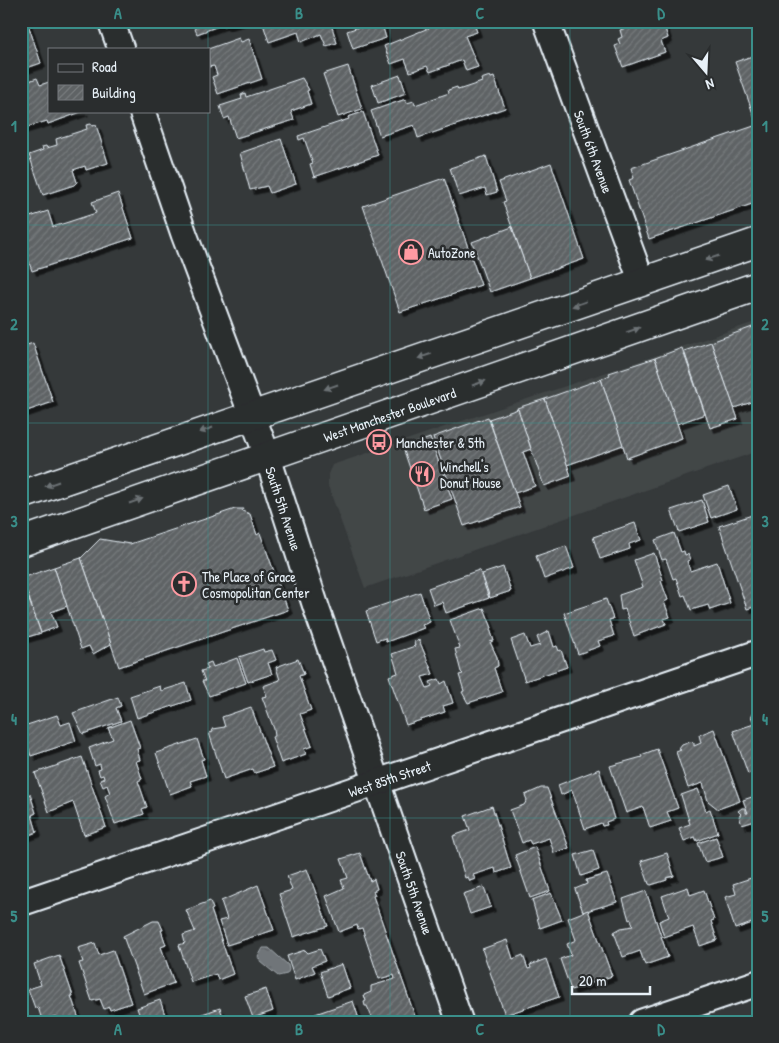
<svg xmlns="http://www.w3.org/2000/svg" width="779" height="1043" font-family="'Patrick Hand',sans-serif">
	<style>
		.built { fill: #424647 }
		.water { fill: url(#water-ripples); stroke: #a0a7ac }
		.building { fill: url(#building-hatch); stroke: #e8f1f8; filter: url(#shadow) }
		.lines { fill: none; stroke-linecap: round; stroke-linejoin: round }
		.minor-casing { stroke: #e8f1f8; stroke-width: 29 }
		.major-casing { stroke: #e8f1f8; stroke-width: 31 }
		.minor { stroke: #2a2d2e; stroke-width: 25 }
		.major { stroke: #2a2d2e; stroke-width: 28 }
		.oneway { fill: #6c7275 }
		.grid { fill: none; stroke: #3a8f8a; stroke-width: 1; stroke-opacity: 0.55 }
		.labels { text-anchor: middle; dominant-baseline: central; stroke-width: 5; stroke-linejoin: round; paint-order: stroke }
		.street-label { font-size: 14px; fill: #e8f1f8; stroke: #2a2d2e }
		.poi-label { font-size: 14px; fill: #e8f1f8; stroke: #2a2d2e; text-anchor: start }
		.neatline { fill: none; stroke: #3a8f8a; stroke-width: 2 }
		.grid-label { font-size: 16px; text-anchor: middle; font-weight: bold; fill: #3a8f8a }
	</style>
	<defs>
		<pattern id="water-ripples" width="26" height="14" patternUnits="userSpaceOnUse" patternTransform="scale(1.25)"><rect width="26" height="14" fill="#707579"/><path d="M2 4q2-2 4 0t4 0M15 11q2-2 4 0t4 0" fill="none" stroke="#5b5e62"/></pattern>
		<pattern id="building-hatch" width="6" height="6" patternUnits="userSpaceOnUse" patternTransform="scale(1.25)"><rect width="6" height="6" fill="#5f6365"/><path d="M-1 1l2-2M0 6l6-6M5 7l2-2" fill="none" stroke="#767a7c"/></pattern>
		<filter id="shadow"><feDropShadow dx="4.5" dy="4.5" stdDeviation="0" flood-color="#0009"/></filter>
	</defs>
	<rect width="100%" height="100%" fill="#35393a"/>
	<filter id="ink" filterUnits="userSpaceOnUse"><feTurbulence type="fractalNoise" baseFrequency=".02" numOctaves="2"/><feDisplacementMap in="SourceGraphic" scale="10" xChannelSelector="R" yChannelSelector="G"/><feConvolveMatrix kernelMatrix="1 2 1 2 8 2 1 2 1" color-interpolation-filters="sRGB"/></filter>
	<g filter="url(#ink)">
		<path class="built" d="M758,321V451L365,588L328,486V474L332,465Z"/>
		<path class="water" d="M263,948H269L288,965L289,970L287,974L278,976L261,962L258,957Z"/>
		<g class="building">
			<path d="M21,21H27L41,63L21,70Z"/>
			<path d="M192,21H242L224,26V24L197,34Z"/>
			<path d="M262,21H330L337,43L326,46L321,34L301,42L298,32L269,42Z"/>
			<path d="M377,21H381L386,38L353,49L347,31Z"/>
			<path d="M446,21H473L477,32L465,36L478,67L466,71L462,60L430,72L427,66L410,72L405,59L391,64L384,46Z"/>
			<path d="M646,21H654L656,27L664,25L668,38L661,41L665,52L623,67L615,46L620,44L618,39L622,37L620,30Z"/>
			<path d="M239,38L241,42L249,39L262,79L218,94L212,77L217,75L214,66L209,67L208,49Z"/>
			<path d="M758,54V202L649,239L629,180L634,178L631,168L757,125L735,62Z"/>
			<path d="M348,66L362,109L338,117L323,74Z"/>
			<path d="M400,75L406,93L378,103L372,85Z"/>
			<path d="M490,76L491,78L494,77L505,108L418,138L414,125L380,136L371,111L406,99L407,103L414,101L415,105L449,93L448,90L457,87L458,90L482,82L481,79Z"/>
			<path d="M37,78L40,85L49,82V111H84L48,124L47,121L21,129V84Z"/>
			<path d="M302,78L309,90L307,91L311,104L291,111L294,120L236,138L229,117L224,119L220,106L242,99L241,95L245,93L246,97Z"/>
			<path d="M363,112L378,155L314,177L310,164L313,163L304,138L299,140L298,136L349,119L348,117Z"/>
			<path d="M91,124L92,126L96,125L108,163L86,170L85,166L73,170L77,182L74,185L43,195L29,155L43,150L42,147L46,146L47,148L57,145L56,139L87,129L86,125Z"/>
			<path d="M281,139L296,184L270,193L267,186L250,190L240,153Z"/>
			<path d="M486,156L497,192L487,195L485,188L459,196L450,168Z"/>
			<path d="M551,163L584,259L530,278L503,202L506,201L499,182Z"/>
			<path d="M444,178L481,285L400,312L363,206Z"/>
			<path d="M118,193L133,238L32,271L21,238V220L48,211L53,227L96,213L92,202Z"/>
			<path d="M512,227L530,278L490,292L472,242Z"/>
			<path d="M758,325V400L734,408L711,342Z"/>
			<path d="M711,342L738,419L710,428L684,351Z"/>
			<path d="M33,343L53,402L21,413V347Z"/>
			<path d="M682,348L705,414L677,424L655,358Z"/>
			<path d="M655,358L682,438L627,458L601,379L610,375L609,373Z"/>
			<path d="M601,379L623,445L567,465L545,399Z"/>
			<path d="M545,399L571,476L544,486L517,408Z"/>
			<path d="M518,409L531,449L523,452L535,486L515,493L489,419Z"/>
			<path d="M488,417L520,507L464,526L433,437Z"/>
			<path d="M430,438L452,499L424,509L403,448Z"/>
			<path d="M729,486L737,509L711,518L703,495Z"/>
			<path d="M702,500L709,522L679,532L671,510Z"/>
			<path d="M235,509H243L242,511L250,514L257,535L260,533L288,610L119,667L81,558L100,539L130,544Z"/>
			<path d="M758,513V532L756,533L758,539V606L747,609L719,526Z"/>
			<path d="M635,523L641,540L629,544L630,549L600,559L593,537Z"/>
			<path d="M674,533L681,552L684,551L685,555L688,554L690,560L687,561L690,571L717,562L730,603L710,610L708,605L691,610L685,595L682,596L676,578L673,579L666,559L662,560L655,540Z"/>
			<path d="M566,546L574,568L544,579L536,556Z"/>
			<path d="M654,553L663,580L661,581L668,600L664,602L670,617L664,619L666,624L634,636L625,609L621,610L619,595L643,587L634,560Z"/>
			<path d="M81,558L111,644L93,654L89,646L81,649L54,567Z"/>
			<path d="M54,567L67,606L51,612L57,627L41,633L22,578Z"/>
			<path d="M503,567L511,591L490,598L482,574Z"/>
			<path d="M479,570L489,598L446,613L442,602L434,605L428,588Z"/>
			<path d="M21,578L41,633L21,639Z"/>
			<path d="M420,592L430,622L422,625L424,628L386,642L385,638L376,641L366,611Z"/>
			<path d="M606,599L613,619L609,620L614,636L598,641L600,646L578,654L564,613Z"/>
			<path d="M484,608L492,628L490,629L494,641L490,642L497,657L498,666L494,668L502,692L468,703L462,692L464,691L459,675L463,674L461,672L455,649L460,648L450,620Z"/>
			<path d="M549,631L554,647L557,646L559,651L561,650L567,667L525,681L511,640L525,635L530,648L540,645L537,637Z"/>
			<path d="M419,640L433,674L422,677L427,688L432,686L430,682L439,679L441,684L446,681L453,703L443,706L445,712L406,725L389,676L398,673L392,654L415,646L414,642Z"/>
			<path d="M263,649L264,652L272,650L276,660L268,663L272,674L248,682L239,657Z"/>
			<path d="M237,658L246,683L209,696L202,681H205L201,671L208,669L206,664L211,662L213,667Z"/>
			<path d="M298,659L304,674L299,676L311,710L300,714L312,746L304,749L306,754L281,763L272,737L275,736L274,729L262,697L267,696L263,686L280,680L276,667Z"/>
			<path d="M186,683L191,700L137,718L130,696L160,686L161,691Z"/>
			<path d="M118,697L121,706L116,708L121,721L83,734L73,713Z"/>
			<path d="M251,707L273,767L255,773L253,769L224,779L209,733L213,732L212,729L225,727L222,717Z"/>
			<path d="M758,709V770L748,774L733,731L754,724L751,716L754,710Z"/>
			<path d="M57,715L61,725L70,722L76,741L31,756L27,743L24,744L21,727Z"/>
			<path d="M130,720L140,748L137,749L140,760L136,761L142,779L138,781L147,807L142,809L144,814L115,824L105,796L110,793L107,785L103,787L100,780L104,778L103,775L100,776L98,770L101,769L100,764L95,766L89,748L113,739L108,728Z"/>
			<path d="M714,729L740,801L718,809L708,801L703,783L688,788L676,752L681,750L679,749L682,745L690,742L694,743V746L701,743L699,735Z"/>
			<path d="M197,739L204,759L201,760L206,776L190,781L192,786L170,794L156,753Z"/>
			<path d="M657,749L678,808L667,812L671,821L650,828L643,807L626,813L610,766L642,757L641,755Z"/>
			<path d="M82,757L106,827L84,835L73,802L49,812L35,773Z"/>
			<path d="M599,769L614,819L606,822L607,825L602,826L601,823L585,829L572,790L561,795L558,785Z"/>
			<path d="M541,788H547L569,848L554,853L549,838L531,844L529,840L522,843L510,810L524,805L527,800L525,795Z"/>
			<path d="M698,789L706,811L710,809L718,833L697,841L695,837L684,841L679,828L690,824L681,795Z"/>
			<path d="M30,794L36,813L32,815L37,832L21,838V796Z"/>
			<path d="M758,795V820L742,825L739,816L742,815L738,811L742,808H746V813H748L743,800Z"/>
			<path d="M492,806L511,868L496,873L495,868L473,875L475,879L470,881L468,877L465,878L453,836L470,830L465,816Z"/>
			<path d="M716,837L723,857L705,862L698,843Z"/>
			<path d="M535,847L550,891L530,898L515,855Z"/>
			<path d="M593,850L599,870L581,876L575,855Z"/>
			<path d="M360,853L370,881L374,879L377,889L373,891L375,895L373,896L417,1022H374L367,1006H365L364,1002L366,1001L364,995L371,992V986L395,979L394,975L379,979L362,928L358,929L357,925L339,932L326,896L344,888L341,880L348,878L341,859Z"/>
			<path d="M667,853L674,876L666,878L667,880L651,885L649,884L641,861Z"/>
			<path d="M307,869L328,926L293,937L279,894L292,890L287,876Z"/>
			<path d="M607,874L617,902L583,912L575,889L587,884L586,880Z"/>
			<path d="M751,878L753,882L758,880V925L755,922L735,929L725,897L736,894L733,884Z"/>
			<path d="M258,885L274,930L227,945L219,921L227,919L221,901Z"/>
			<path d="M484,887L491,907L470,914L463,894Z"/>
			<path d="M688,887L690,895L704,890L714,920L711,921L717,940L700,946L693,927L664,937L659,921L669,917L662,896Z"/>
			<path d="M646,891L668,957L645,965L640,951L623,957L614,932L621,928L633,926L631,919L629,920L623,899Z"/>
			<path d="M551,893L562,920L540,928L532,900Z"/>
			<path d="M210,901L213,909L211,910L233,974L218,980L216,974L191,982L179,945L185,943L183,935L195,931L186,910Z"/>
			<path d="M588,910L612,976L571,990L560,959L571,955L567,944L576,940L568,918Z"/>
			<path d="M153,921H159L163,930H161L166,945L161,947L174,983L144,994L123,936Z"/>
			<path d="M507,940L513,959L523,955L528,969L531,968L530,965L546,959L559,997L505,1015L482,949Z"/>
			<path d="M95,943L99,955L113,950L131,1003L110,1010L109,1007L104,1009L100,999L92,1001L79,963L83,962L78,948Z"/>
			<path d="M320,949L325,961L312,966L315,972L295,980L287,956L305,950L308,953Z"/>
			<path d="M59,955L73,996H71L80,1022H57L56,1016L42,1020L38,1007L35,1008L28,989L41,985L34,964Z"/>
			<path d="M342,964L350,988L328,996L320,972Z"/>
			<path d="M266,989L273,1011L253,1018L245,996Z"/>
			<path d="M160,1000L167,1021L142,1022L137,1008Z"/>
			<path d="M353,1001L360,1022H318L315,1014Z"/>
			<path d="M220,1008L225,1022H176L193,1017Z"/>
		</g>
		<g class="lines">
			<defs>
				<g id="minor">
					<path d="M111,21L121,49"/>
					<path id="s1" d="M546,21L642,282"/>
					<path id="s2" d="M142,111L184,234L267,455L317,610L460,1022"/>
					<path id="s3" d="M21,903L758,653"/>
					<path d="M642,1022L758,983"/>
				</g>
				<g id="major">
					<path d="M21,495L758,242"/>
					<path id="s4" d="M21,542L758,286"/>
				</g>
			</defs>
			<use href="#minor" class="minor-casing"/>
			<use href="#major" class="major-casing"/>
			<use href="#minor" class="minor"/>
			<use href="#major" class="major"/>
		</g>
		<defs><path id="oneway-solid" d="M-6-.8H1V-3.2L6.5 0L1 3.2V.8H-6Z" transform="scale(1.25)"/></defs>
		<g class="oneway">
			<use href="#oneway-solid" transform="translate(712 258) rotate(161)"/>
			<use href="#oneway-solid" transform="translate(579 304) rotate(161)"/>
			<use href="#oneway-solid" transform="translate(633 330) rotate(-19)"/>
			<use href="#oneway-solid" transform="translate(425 356) rotate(161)"/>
			<use href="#oneway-solid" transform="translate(479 383) rotate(-19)"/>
			<use href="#oneway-solid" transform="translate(331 387) rotate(161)"/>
			<use href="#oneway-solid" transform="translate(206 430) rotate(161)"/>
			<use href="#oneway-solid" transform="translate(52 484) rotate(161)"/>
			<use href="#oneway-solid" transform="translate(136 501) rotate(-19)"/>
		</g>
	</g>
	<path class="grid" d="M208,21V49M390,21V1022M570,21V1022M208,111V1022M21,225H758M21,423H758M21,620H758M21,818H758"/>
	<defs>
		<symbol id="shop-ring" viewBox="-11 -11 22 22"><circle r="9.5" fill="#2a2d2e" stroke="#ff9aa2" stroke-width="1.5"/><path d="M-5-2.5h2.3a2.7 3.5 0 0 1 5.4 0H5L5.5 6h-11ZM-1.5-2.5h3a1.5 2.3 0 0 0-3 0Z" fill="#ff9aa2"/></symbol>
		<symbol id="bus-ring" viewBox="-11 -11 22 22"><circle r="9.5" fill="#2a2d2e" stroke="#ff9aa2" stroke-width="1.5"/><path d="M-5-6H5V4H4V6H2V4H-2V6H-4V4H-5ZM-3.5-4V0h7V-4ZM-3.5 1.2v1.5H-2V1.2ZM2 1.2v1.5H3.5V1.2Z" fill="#ff9aa2"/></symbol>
		<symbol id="restaurant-ring" viewBox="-11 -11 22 22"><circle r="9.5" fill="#2a2d2e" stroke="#ff9aa2" stroke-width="1.5"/><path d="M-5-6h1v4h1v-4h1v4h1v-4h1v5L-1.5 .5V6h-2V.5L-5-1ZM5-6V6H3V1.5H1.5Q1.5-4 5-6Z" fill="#ff9aa2"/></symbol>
		<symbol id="church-ring" viewBox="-11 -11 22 22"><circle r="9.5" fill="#2a2d2e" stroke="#ff9aa2" stroke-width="1.5"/><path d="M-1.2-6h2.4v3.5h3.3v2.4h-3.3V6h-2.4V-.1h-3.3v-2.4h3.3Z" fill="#ff9aa2"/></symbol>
	</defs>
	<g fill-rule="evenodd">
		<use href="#shop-ring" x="397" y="238" width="28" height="28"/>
		<use href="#bus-ring" x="365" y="428" width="28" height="28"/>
		<use href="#restaurant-ring" x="408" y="460" width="28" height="28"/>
		<use href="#church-ring" x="170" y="570" width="28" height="28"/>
	</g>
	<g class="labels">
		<g class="street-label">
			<text stroke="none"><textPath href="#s1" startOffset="139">South 6th Avenue</textPath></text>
			<text stroke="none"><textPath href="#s4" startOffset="390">West Manchester Boulevard</textPath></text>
			<text stroke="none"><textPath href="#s2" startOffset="422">South 5th Avenue</textPath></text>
			<text stroke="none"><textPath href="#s3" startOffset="389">West 85th Street</textPath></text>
			<text stroke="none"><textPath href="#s2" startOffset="828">South 5th Avenue</textPath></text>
		</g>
		<g class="poi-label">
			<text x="428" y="252">AutoZone</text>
			<text x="396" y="442">Manchester &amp; 5th</text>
			<text x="440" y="466">Winchell's<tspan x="440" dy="16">Donut House</tspan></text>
			<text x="202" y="576">The Place of Grace<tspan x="202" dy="16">Cosmopolitan Center</tspan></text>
		</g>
	</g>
	<rect width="779" height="1043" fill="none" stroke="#2a2d2e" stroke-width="55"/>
	<rect x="48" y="48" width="162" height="65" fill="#2a2d2e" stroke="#767b7f"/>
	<rect x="58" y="64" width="25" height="8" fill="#2a2d2e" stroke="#767b7f"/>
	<text x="92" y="72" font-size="15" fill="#e8f1f8">Road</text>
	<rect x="58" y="85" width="25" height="15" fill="url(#building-hatch)" stroke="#767b7f"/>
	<text x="92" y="98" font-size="15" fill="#e8f1f8">Building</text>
	<g transform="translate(706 72) rotate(161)" stroke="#2a2d2e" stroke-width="4" paint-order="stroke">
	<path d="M0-4L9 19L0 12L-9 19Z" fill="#e8f1f8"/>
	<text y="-8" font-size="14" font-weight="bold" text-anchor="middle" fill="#e8f1f8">N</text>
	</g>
	<path d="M572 986v8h78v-8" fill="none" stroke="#e8f1f8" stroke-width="2.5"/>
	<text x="579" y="986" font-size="15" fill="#e8f1f8" stroke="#2a2d2e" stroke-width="4" paint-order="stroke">20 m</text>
	<rect x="28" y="28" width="724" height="988" class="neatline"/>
	<g class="grid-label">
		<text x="118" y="19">A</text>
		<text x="299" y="19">B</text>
		<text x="480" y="19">C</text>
		<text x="661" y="19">D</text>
		<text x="14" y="132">1</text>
		<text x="765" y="132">1</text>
		<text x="14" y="330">2</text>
		<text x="765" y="330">2</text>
		<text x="14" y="527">3</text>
		<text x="765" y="527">3</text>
		<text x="14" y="725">4</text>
		<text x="765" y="725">4</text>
		<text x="14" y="922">5</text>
		<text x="765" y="922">5</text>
		<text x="118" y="1035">A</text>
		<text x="299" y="1035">B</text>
		<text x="480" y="1035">C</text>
		<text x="661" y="1035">D</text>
	</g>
</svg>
